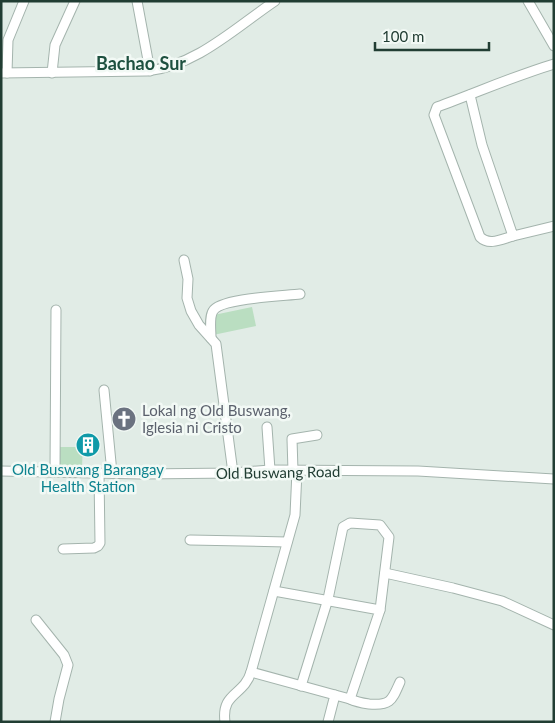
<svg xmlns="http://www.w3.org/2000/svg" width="555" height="723" font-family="Lato,sans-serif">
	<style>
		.green { fill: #badec1 }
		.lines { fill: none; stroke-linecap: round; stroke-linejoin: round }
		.minor-casing { stroke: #a4b4ad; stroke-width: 11 }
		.minor { stroke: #fff; stroke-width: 9 }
		.labels { text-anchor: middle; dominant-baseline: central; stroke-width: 5; stroke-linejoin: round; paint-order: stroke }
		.worship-label { font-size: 15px; fill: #5b616d; stroke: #f2f9f5; text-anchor: start }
		.culture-label { font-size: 15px; fill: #0d838f; stroke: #f2f9f5 }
		.street-label { font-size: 15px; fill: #213d33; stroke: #f2f9f5 }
		.quarter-label { font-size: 18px; font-weight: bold; fill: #1d503f; stroke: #f2f9f5 }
	</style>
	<rect width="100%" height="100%" fill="#e1ece6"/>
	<g class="green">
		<path d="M252,307L256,326L213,335L209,316Z"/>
		<path d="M54,447H83L82,466H54Z"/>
	</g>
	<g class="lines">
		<defs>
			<g id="minor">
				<path d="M137,1L150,71"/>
				<path d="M528,1L554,46"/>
				<path d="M1,73L147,71C196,66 235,28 275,1"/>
				<path d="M7,73L8,40L24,1"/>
				<path d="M52,73L55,45L75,1"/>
				<path d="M470,95L482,145L513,236L554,226"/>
				<path d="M513,236C502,239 489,246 480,237L434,115L437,107C476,93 514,76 554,64"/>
				<path d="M184,260L188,279L187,298L191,311L199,325L216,344L233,473"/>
				<path d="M211,338C211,330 209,317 213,311C220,298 284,296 300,294"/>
				<path d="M104,390L112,473"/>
				<path d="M267,427L270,470"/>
				<path d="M1,471L142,474L233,473L270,470L418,471L554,479"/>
				<path d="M55,471L56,310"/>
				<path d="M293,471L292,439L317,435"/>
				<path d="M190,540L287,542"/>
				<path d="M63,549L94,548L98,546L100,543L99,473"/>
				<path d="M385,573L453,588L502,601L554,625"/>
				<path d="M274,591L380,610L350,699L335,695"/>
				<path d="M36,620L64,655L68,665L59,699L55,722"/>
				<path d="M251,672L335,695L328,722"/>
				<path d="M301,686L328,599L343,527L350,523L380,525L389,537L380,610"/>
				<path d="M350,699C356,702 362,703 369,704C391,706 392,700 400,682"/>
				<path d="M225,722C221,692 244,696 251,672L295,515L297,471"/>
			</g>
		</defs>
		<use href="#minor" class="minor-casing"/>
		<use href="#minor" class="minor"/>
	</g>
	<defs>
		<symbol id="church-disc" viewBox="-11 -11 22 22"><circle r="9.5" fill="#6b7280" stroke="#f2f9f5"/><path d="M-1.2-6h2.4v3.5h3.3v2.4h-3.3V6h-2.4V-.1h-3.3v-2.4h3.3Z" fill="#fff"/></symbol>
		<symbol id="building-disc" viewBox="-11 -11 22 22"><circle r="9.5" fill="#0f9aa8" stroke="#f2f9f5"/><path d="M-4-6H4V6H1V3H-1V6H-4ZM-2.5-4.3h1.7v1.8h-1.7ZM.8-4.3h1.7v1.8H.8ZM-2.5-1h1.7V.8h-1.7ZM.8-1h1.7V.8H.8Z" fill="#fff"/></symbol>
	</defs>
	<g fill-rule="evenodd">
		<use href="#church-disc" x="110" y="405" width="28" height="28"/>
		<use href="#building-disc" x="74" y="431" width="28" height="28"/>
	</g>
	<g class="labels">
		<g class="worship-label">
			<text x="142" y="410">Lokal ng Old Buswang,<tspan x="142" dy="17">Iglesia ni Cristo</tspan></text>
		</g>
		<g class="culture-label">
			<text x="88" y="469">Old Buswang Barangay<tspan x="88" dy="17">Health Station</tspan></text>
		</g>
		<g class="street-label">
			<text transform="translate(278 472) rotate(-1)">Old Buswang Road</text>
		</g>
		<g class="quarter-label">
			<text x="141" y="63">Bachao Sur</text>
		</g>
	</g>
	<rect width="555" height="723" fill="none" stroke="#213d33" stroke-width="5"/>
	<path d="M375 42v8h114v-8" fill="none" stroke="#213d33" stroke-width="2.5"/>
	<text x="382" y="42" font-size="15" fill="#213d33" stroke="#f2f9f5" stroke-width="4" paint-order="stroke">100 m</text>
</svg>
